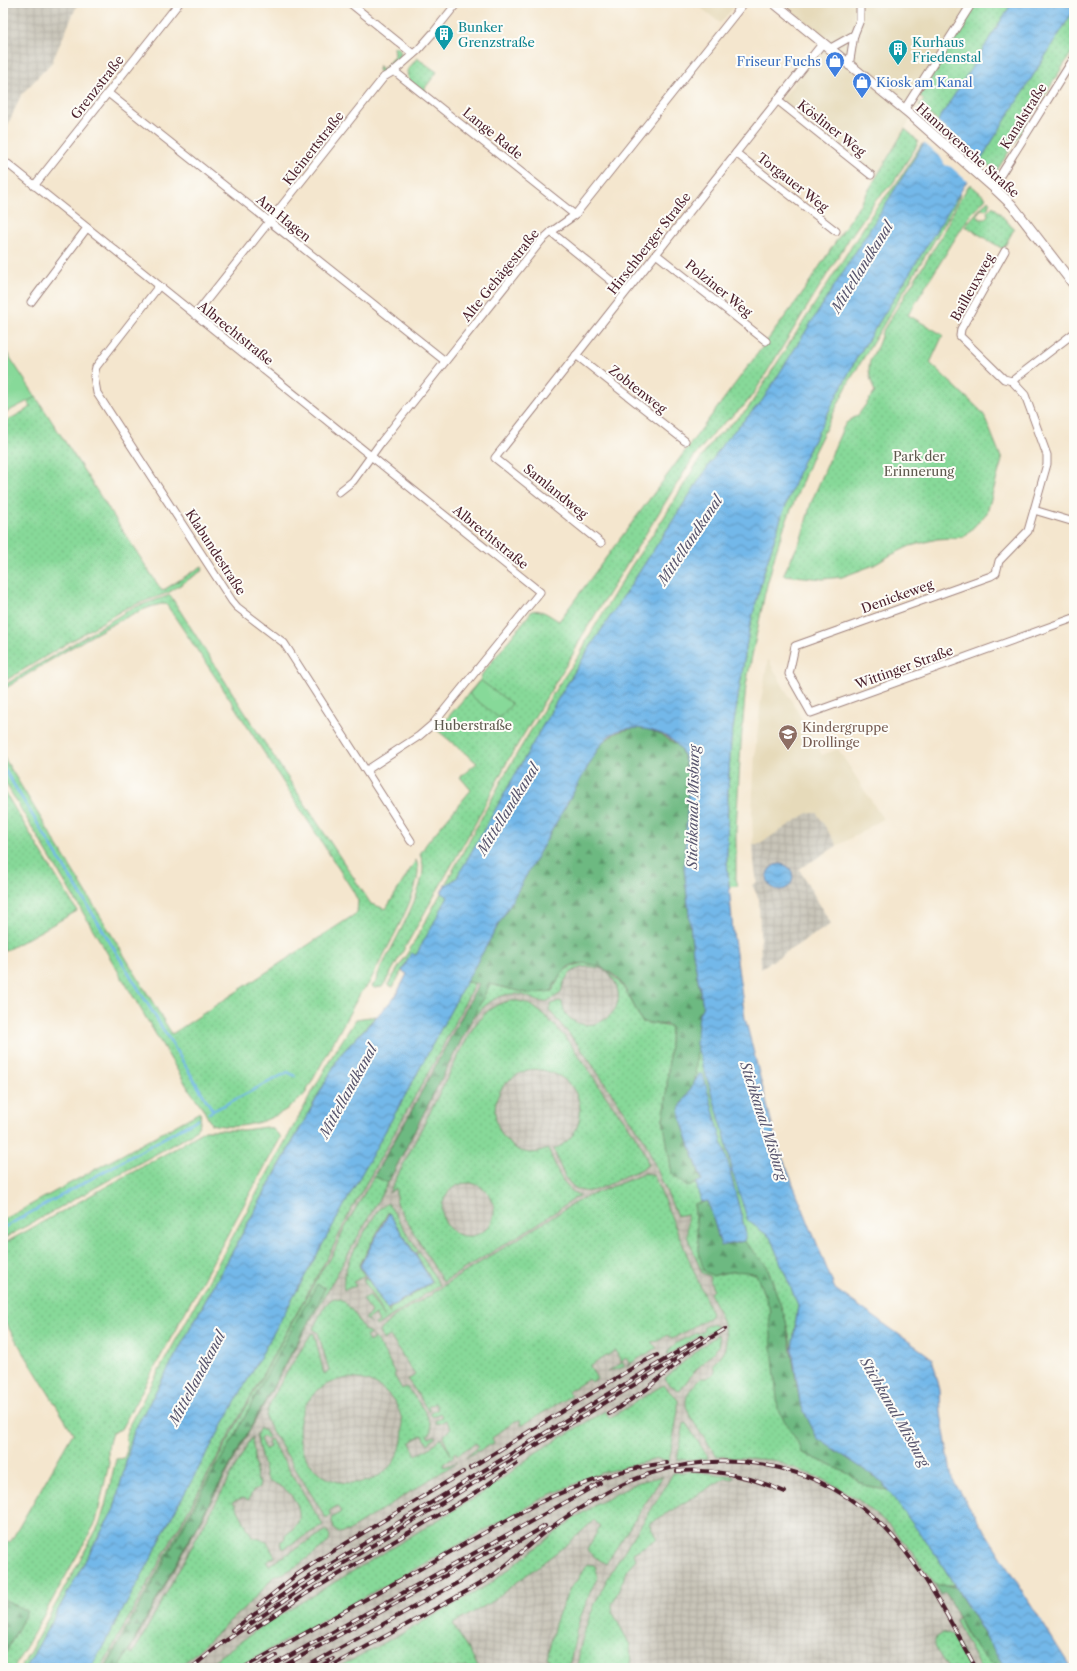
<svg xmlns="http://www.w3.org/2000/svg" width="1077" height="1671" font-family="'Libre Caslon Text',serif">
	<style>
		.built { fill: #e6daba }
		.industrial { fill: url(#industrial-grid) }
		.grass { fill: url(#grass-dots); stroke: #687c62; fill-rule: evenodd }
		.forest { fill: url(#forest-firs); stroke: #5c6c56 }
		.garden { fill: #87d999; stroke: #687c62 }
		.water { fill: url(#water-waves); stroke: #5e6c8a }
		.pier { fill: #f4e6ce }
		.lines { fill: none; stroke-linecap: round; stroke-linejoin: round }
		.stream { stroke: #73b8e9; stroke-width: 2.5 }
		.street-casing { stroke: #9f827c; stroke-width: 9 }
		.secondary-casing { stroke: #9f827c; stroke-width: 11 }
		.street { stroke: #fff; stroke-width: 7 }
		.secondary { stroke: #fff; stroke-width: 9 }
		.rail-casing { stroke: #4a1f2b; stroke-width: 4 }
		.rail { stroke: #fdfcf7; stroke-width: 2.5; stroke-dasharray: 8; stroke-linecap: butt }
		.labels { text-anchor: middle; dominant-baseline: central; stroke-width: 4; stroke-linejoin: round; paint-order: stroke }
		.culture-label { font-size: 13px; fill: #0d838f; stroke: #fdfcf7; text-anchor: start }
		.shop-label { font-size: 13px; fill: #366cbe; stroke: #fdfcf7; text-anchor: end }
		.street-label { font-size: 13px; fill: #4a1f2b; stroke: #fdfcf7 }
		.park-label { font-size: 13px; fill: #5c574c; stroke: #fdfcf7 }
		.education-label { font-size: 13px; fill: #785e54; stroke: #fdfcf7; text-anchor: start }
		.water-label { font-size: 14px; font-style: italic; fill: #58556e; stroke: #fdfcf7 }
	</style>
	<defs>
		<pattern id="industrial-grid" width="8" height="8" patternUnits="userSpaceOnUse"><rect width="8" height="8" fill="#c8c4b8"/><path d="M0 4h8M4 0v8" fill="none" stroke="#ada89e"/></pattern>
		<pattern id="grass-dots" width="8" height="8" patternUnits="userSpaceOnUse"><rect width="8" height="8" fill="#87d999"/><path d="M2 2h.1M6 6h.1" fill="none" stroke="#76ba84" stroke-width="1.8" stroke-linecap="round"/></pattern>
		<pattern id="forest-firs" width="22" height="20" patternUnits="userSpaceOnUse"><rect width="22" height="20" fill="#6db981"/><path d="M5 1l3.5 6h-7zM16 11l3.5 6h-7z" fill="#5c966a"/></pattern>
		<pattern id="water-waves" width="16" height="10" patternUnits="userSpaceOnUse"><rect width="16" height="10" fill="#73b8e9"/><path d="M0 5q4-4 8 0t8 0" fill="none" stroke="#6095bd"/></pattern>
	</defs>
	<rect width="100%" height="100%" fill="#fdfcf7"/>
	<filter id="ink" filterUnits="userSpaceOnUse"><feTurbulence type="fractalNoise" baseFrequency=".025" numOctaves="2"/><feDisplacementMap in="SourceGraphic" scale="8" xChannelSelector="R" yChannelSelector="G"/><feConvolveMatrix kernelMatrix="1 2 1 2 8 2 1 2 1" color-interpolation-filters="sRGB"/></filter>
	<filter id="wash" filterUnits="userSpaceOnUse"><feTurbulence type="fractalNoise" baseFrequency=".012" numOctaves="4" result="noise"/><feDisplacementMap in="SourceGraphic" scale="16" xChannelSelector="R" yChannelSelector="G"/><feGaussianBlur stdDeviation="0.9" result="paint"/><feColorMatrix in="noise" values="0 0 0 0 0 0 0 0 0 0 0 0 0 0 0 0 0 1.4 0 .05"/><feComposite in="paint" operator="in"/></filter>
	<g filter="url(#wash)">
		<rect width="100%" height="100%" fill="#f4e6ce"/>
		<g class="built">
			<path d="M695,3H738L720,23Z"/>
			<path d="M782,3L976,4L920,96L924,100L919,105L877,176L781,100L827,41Z"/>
			<path d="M768,659L822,755L838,749L883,819L837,846L817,813L759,844H753L752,812L755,753L761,700Z"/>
		</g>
		<g class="industrial">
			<path d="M3,3H78L52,62L21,95L3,136Z"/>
			<path d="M624,730L744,1241L782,1268L800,1403L938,1558L1005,1668H479L461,1638L338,1668H91L152,1557L166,1527L413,1081L466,982L599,747Z"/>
			<path d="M808,813H817L837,846L799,869L831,924L761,968L759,899L752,885L757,882L754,862L753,844H759Z"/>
		</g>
		<g class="grass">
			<path d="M976,3H1012L938,122L919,105L924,100L920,96Z"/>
			<path d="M1074,10V49L996,172L981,159Z"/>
			<path d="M397,46C408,58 392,71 380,73L378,70L379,65L382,71L395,55L394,47Z"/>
			<path d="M417,58L437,72L425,88L426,94C417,87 407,82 407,71Z"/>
			<path d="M905,129L912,135L918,142L916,147L893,183L876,200L849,239L754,393L744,406L716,430L693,458L582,636L573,654L508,760L476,822L386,981L382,987L374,988L372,986L377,981L378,974C390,950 425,890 423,866C423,862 421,858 420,854L427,843L471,790L460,777L477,763L437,730L480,680L483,673L532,611C542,608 551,617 559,621L801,295L861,203Z"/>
			<path d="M921,145H923L762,401L724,442L587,652L559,697L456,879L445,885L509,767L557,687L581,653L586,641L632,565L663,519L694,468L714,439L747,410L876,208L896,184Z"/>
			<path d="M970,184L986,198L971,214L953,242L908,315L943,335L930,363L979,409L984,415L1002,460L987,513L964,537L937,539L910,546L891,555L874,565L842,577L823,579L783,575L801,539L811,503L842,430L846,423L858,415L875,392C861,356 875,362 882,332L940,239L957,204Z"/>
			<path d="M958,194L960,195L948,218L849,382L814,452L783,530L775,555L765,593L746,685L741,743L736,829V879L738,886L729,887L727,861L728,790L731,741L749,630L763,575L782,515L802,463L856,359Z"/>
			<path d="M988,200L990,203L988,205L989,207L986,210L982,209L979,211L977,215L980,219H985L988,215L987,212L993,206L1014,229L1003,249L965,226Z"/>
			<path d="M36,397L162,591L202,566L203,570L168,593L126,608L3,682V423L31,407L27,401Z"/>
			<path d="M170,595L253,725L371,904L386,909L416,860C417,863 418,866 418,869C420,894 380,960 368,985L361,992L305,1094C281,1119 245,1132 211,1124L202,1107L188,1088L3,779V756L172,1034L357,913L358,901L353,891L220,684L166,604C141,601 30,673 3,690V686L132,608Z"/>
			<path d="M3,789L77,911L3,952Z"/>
			<path d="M441,893L448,897L416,956L411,954L393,987L389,985V983L413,944Z"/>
			<path d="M585,963L596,965L606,971C585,961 564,969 561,993C556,996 550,1001 544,1002C536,1002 530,997 523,995C501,990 485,1004 472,1019L490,984L531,994L552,991C563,971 562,968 585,963Z"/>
			<path d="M607,971C625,984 632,1003 642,1022L671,1027L666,1103L663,1119L687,1187L696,1183L701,1202L694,1205L698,1236L713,1276C728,1271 741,1270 756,1273L771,1312L801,1452L849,1474L864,1485L874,1488L888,1490L938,1558L954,1585H935L911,1550L888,1524L860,1501L835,1486L820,1478L772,1460L717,1456C710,1446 686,1415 686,1404C685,1393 694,1385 701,1378H706L715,1373L713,1364C716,1361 721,1357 723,1352C733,1337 716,1308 710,1293L713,1290L709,1276L702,1273L687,1236V1214L677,1216L644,1139L579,1046L549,1010L551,1004L559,1001L562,1002C563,1006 564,1010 566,1014C587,1042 642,1010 607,971Z"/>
			<path d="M466,982L475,983L437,1057L350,1212L332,1249L101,1668H91L152,1557L166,1527L413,1081Z"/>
			<path d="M509,1001C519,1000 527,1002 535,1008C564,1028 587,1069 607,1098C620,1116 645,1143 648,1165L644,1168C638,1171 630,1174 625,1176C614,1181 593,1196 579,1190C564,1183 559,1163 554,1149C591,1134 588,1083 549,1072C543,1070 534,1068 528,1070C466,1091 503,1171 547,1149L548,1150C557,1165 561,1190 580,1195L536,1225L443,1282L396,1203V1188L389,1193L470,1033C480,1017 490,1005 509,1001ZM471,1183C489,1187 500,1205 491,1223C487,1230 479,1235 471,1236C434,1239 431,1182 471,1183Z"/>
			<path d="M376,1016L340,1055L134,1431L114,1509L26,1668H21L100,1523L105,1506L116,1459L124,1458L127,1450L126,1434L128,1427L331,1058L356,1019Z"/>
			<path d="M696,1044L724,1133L732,1170L730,1171L709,1099L698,1077L695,1081Z"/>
			<path d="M200,1112C203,1128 193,1133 181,1140L3,1239V1220Z"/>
			<path d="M403,1125L374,1176L388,1183L288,1361L129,1652L132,1654L139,1643L252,1437L257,1480L260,1482L259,1487L252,1492L249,1500L243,1498L233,1501V1503L235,1504L252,1537L267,1541L275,1557L267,1562L269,1565L327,1530L330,1536L329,1542L297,1566L284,1573L273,1577L260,1593L179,1668H119L317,1306L325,1288L261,1385L236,1434L206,1485L106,1668H104L291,1325L323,1268L333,1254L343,1231Z"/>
			<path d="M266,1127L273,1129L281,1137L121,1429L112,1433C108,1444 107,1452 109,1463L96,1522L14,1668H3V1658L27,1611L3,1599V1545L11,1541L73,1433L3,1319V1244L176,1148L205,1130H244Z"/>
			<path d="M732,1171L750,1222L770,1237L798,1305L792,1349L786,1321L767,1266L744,1241L746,1234L730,1172Z"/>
			<path d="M646,1173L654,1176L712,1314L710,1317L672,1339L667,1335L658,1341L651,1342L657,1348L626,1366L630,1364L626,1358L622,1361L625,1367L607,1372L622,1363L615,1351L590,1366L597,1379L592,1382L589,1379L569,1391L568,1392L571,1396L569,1397L521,1426L520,1420L515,1421L492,1438L494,1443L465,1458L479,1447L476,1443L457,1455L456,1452L453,1454L454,1456L443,1464L444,1467L457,1462L453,1465L348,1531L340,1533L334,1529L331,1518L341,1512L337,1506L329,1511L331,1515L326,1518L272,1431C270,1427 266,1422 266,1417C266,1402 302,1349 311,1334L314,1333L324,1374L329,1370L318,1332L313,1329C318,1320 323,1305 332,1299C344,1292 361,1324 365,1331H368L370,1335L366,1337L369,1342L374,1339L371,1334C381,1343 390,1362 395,1374L394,1375L402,1389L406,1387C415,1397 434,1420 431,1433L427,1435L429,1438L434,1436L436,1437L428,1444L422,1435L410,1443L416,1455L430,1448L440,1438L442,1439L451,1455L444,1438L445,1434L451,1429L446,1420L439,1424L436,1423L435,1421L442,1416L440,1413L433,1417L430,1414L438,1409L435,1403L428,1407L430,1411H428L418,1394L419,1393H417L408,1380L415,1375L390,1336L383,1340L380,1332C390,1315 414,1305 431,1295L432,1296V1293L581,1199ZM349,1378C423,1381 418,1484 350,1483C286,1482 279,1386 349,1378Z"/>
			<path d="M388,1203L418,1251L415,1253L388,1212L359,1266L365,1276L353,1282L356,1286L344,1290C339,1267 367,1229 379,1209Z"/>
			<path d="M419,1252L440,1285L376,1326L375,1324L379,1321L375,1314L368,1319L371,1323L365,1319L371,1312L363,1299L370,1295L384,1317H385L363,1279L367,1278L390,1314L388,1310L433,1282L416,1255Z"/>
			<path d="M711,1324L716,1326L718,1329L696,1338L668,1355L667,1353C677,1339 684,1341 697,1332L698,1334L703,1331L704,1327Z"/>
			<path d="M718,1334L720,1345L692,1374L680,1391L667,1383L665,1378L701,1347Z"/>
			<path d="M663,1385L678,1400V1411L669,1462L657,1459L601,1473L545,1497L236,1668H203L267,1623L481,1494L510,1473L535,1453L605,1411L610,1418Z"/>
			<path d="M684,1423H686L708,1457L707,1459L677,1460Z"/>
			<path d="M260,1428L264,1429L269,1437L266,1439L264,1436L260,1439L265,1449L270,1447L267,1441L270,1439L323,1525L283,1549L280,1542L285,1539V1536C289,1532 295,1528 298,1522C304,1504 285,1484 269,1482L266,1477L256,1435Z"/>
			<path d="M691,1471L734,1476L733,1479L725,1478L649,1524L657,1539L633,1553L636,1559L629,1567L612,1605L613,1613L630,1645L631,1665L626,1668H577C586,1589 637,1540 673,1473Z"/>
			<path d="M663,1476L606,1564L592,1555L587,1550L600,1526L594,1520L569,1543L488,1604L453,1624L479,1668H336L401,1634L490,1584L573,1519L595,1505L639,1482Z"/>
			<path d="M587,1564L594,1565L596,1568L598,1577L591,1590L578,1624L569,1668H545L546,1666H549V1659L547,1658L555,1624L559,1613L570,1588L575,1583Z"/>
			<path d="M958,1616C965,1636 981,1657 999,1668H980L956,1621Z"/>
			<path d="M947,1633L953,1635L970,1668H948C942,1658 922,1635 947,1633Z"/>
		</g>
		<g class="forest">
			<path d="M636,728L646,729L658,733L679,746L684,759L688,771L689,779L684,867L693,953L703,1006L699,1014L695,1081L680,1110L683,1126L702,1181L687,1187L672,1174L663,1119L666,1103L671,1027L667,1025L642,1022C635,1008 628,992 618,979C607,967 585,959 570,966C561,971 556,983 552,991L531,994L490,984L388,1183L374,1176L407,1119L479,984L466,982L599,747C613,733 616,731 636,728Z"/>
			<path d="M708,1201L721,1246L744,1241L767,1266L786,1321L800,1403L817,1438L881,1481L888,1490L874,1488L864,1485L849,1474L801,1452L798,1443L778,1410L769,1315L771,1312L756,1274C741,1270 728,1271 713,1276L704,1271L700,1258L694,1204Z"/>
			<path d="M317,1284L325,1288L317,1306L119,1668H106L206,1485L236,1434L261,1385Z"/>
			<path d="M935,1585H954L1005,1668C977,1668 959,1615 947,1595L945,1593L941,1595Z"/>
			<path d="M3,1599L27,1611L3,1658Z"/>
		</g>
		<g class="garden">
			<path d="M3,347L36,397L3,414Z"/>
			<path d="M480,680L512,704L499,718L469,694Z"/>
		</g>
		<g class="water">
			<path d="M1012,3H1074V10L856,359L802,463L782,515L763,575L749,630L731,741L728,790L727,861L733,932L745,1018L777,1144L835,1289L932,1358L940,1390L941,1413L952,1479L1071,1668H1005L938,1558L881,1481L817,1438L800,1403L792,1349L798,1305L770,1237L748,1221L732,1171L730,1172L746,1234L744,1241L721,1246L708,1201L701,1202L696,1183L702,1180L683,1126L679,1109L699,1074H703L730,1170H732L724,1133L696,1044L699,1014L703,1006L693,953L684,867L689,779C687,769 685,754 678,746C665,730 630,722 612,734C607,737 603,743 599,747L466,982L413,1081L166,1527L152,1557L91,1668H26L114,1509L134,1431L313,1105L340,1055L395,997L407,974L402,971L411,953L416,955L448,897L441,893L445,885L456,879L559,697L587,652L724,442L762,401Z"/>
			<circle cx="780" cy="877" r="13"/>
			<path d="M389,1213L432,1282L387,1309L360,1266Z"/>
		</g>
		<path class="pier" d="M936,120L954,136L960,139L965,145L982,160L968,182L951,167L945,165L941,158L923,142Z"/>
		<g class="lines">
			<g class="stream">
				<path d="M3,767L213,1111"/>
				<path d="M209,1113L288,1072L295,1076"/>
				<path d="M3,1228L198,1119"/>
			</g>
		</g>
	</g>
	<g filter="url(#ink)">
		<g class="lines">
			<defs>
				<g id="street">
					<path d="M350,3L413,54"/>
					<path d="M854,35L860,20V3"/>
					<path d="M829,49L854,35L849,66"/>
					<path d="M394,71L575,215"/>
					<path d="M108,93L445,361"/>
					<path d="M777,100L871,175"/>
					<path d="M904,110L972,3"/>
					<path d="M736,153L836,231"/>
					<path d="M3,171L8,164L540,592L433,724L419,736L367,770"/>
					<path d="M34,186L179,3"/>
					<path d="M993,187L1074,58"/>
					<path d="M551,232L625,292"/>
					<path d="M1005,251L961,329L960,336L1004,379L1012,381"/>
					<path d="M656,254L766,341"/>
					<path d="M159,286L96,367L94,376L97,393L232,601L237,607L284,643L411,841"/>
					<path d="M31,302L87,228"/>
					<path d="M195,315L384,77L394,71L418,50L433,33L457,3"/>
					<path d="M576,355L685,441"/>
					<path d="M1012,381L1025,395L1047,455V464L1028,531L999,561L996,573L991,576L795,646L789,674L811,713L1074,618"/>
					<path d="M1012,381L1074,333"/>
					<path d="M339,492L353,481L382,441L541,241L551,232L575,215L744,3"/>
					<path d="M1034,510L1074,522"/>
					<path d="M601,543L495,458L822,44"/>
				</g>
				<path id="secondary" d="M774,3L910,114L993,187L1012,205L1074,285"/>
			</defs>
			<use href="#street" class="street-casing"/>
			<use href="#secondary" class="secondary-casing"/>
			<use href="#street" class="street"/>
			<use href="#secondary" class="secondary"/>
			<defs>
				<g id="rail">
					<path d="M609,1414L647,1389L679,1362"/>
					<path d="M470,1468L639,1364L657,1355"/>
					<path d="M677,1471C715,1468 750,1476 785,1492"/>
					<path d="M259,1605L295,1576L317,1561L463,1472"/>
					<path d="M232,1630L298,1584L702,1337"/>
					<path d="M249,1632L304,1595L477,1492L516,1464"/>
					<path d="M191,1668L221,1644L300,1590L725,1329"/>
					<path d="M243,1668L534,1505C576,1485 621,1468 667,1463"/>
					<path d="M255,1668L276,1656"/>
					<path d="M268,1668L600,1483"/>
					<path d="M280,1668L484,1554L511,1541"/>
					<path d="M304,1668L459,1582L511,1546L545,1526"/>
					<path d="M317,1668L333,1659"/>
					<path d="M328,1668C360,1650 393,1632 426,1614C448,1601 471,1590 492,1576C511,1563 527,1546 545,1532C566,1516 589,1502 613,1489C709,1440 823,1456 895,1539C929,1578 951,1623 976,1668"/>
				</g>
			</defs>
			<use href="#rail" class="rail-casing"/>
			<use href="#rail" class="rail"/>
		</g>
	</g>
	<defs>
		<symbol id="building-pin" viewBox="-11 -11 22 30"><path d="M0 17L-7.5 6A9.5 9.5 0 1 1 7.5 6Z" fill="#0f9aa8" stroke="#fdfcf7"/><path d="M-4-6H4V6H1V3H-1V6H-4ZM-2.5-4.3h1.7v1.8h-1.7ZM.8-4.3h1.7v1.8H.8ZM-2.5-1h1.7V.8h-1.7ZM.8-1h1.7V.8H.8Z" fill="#fff"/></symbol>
		<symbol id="shop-pin" viewBox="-11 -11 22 30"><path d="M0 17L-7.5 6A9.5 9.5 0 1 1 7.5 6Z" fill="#3f7fe0" stroke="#fdfcf7"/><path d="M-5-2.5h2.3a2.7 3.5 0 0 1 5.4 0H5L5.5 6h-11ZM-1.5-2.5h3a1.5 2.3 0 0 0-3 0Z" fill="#fff"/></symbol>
		<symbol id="school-pin" viewBox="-11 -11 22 30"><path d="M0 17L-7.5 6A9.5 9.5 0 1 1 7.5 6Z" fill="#8d6e63" stroke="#fdfcf7"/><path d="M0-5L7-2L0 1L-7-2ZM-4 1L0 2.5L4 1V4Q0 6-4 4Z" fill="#fff"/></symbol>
	</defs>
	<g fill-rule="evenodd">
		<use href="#building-pin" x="433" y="23" width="22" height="30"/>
		<use href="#building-pin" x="887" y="38" width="22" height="30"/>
		<use href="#shop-pin" x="824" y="50" width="22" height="30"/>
		<use href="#shop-pin" x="851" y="71" width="22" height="30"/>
		<use href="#school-pin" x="777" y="723" width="22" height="30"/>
	</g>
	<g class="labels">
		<g class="culture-label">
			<text x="458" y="27">Bunker<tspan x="458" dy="15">Grenzstraße</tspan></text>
			<text x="912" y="42">Kurhaus<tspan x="912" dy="15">Friedenstal</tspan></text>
		</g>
		<g class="shop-label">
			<text x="821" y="61">Friseur Fuchs</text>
			<text x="876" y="82" text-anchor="start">Kiosk am Kanal</text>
		</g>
		<g class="street-label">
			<text transform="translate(97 87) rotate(-52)">Grenzstraße</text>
			<text transform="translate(1023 116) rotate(-58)">Kanalstraße</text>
			<text transform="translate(832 128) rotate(38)">Kösliner Weg</text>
			<text transform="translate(493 133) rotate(39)">Lange Rade</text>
			<text transform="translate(313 148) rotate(-52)">Kleinertstraße</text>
			<text transform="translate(968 150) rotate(42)">Hannoversche Straße</text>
			<text transform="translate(793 182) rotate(38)">Torgauer Weg</text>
			<text transform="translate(284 218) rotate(39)">Am Hagen</text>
			<text transform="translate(649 243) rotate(-52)">Hirschberger Straße</text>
			<text transform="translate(500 275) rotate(-51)">Alte Gehägestraße</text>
			<text transform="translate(972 287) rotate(-61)">Bailleuxweg</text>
			<text transform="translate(719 288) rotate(39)">Polziner Weg</text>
			<text transform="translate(236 333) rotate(39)">Albrechtstraße</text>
			<text transform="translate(638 389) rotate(38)">Zobtenweg</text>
			<text transform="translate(556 491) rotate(39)">Samlandweg</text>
			<text transform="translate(491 537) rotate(39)">Albrechtstraße</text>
			<text transform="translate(216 552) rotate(57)">Klabundestraße</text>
			<text transform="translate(897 596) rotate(-20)">Denickeweg</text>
			<text transform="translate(904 667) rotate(-20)">Wittinger Straße</text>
		</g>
		<g class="park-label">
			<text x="919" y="456">Park der<tspan x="919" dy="15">Erinnerung</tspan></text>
			<text x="473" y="725">Huberstraße</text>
		</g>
		<g class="education-label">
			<text x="802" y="727">Kindergruppe<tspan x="802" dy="15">Drollinge</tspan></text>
		</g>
		<g class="water-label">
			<text transform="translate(862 267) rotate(-58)">Mittellandkanal</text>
			<text transform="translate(690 540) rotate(-56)">Mittellandkanal</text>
			<text transform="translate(693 807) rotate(-89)">Stichkanal Misburg</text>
			<text transform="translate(508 809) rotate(-58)">Mittellandkanal</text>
			<text transform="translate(348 1091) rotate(-61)">Mittellandkanal</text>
			<text transform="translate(764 1121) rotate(72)">Stichkanal Misburg</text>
			<text transform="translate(197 1378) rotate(-62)">Mittellandkanal</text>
			<text transform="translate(895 1412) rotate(60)">Stichkanal Misburg</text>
		</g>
	</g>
	<rect width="1077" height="1671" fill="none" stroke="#fdfcf7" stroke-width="16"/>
</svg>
